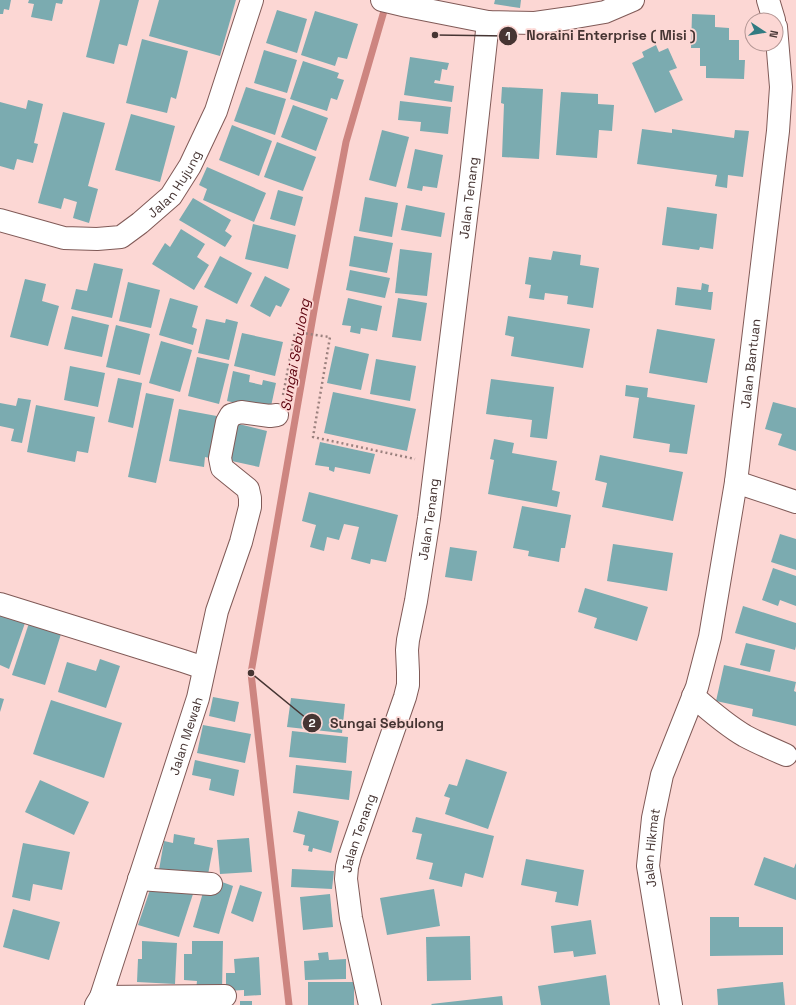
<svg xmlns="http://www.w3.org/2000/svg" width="796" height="1005" font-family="'Space Grotesk',sans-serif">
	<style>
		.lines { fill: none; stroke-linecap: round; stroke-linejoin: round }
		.stream { stroke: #cd8580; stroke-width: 7 }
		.building { fill: #7babb0 }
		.minor-casing { stroke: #805a57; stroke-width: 24 }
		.path { stroke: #9b817e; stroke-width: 2.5; stroke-dasharray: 2 3; stroke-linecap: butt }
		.minor { stroke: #fff; stroke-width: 22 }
		.labels { text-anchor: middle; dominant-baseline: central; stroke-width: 3.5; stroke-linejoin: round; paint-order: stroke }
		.street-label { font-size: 13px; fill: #463533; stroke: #fcd7d4 }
		.water-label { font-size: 14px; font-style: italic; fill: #5b010c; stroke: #fcd7d4 }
		.leader { fill: none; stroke: #463533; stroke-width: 1.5 }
		.callout-dot { fill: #463533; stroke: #fcd7d4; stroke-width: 1.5 }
		.mark-label { font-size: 12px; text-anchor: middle; font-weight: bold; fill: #fff }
		.callout-label { font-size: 14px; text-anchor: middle; font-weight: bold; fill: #463533; stroke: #fcd7d4; stroke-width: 3.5; stroke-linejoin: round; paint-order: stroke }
	</style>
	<rect width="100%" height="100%" fill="#fcd7d4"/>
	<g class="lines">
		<path class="stream" d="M289,1005L251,673L315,305L346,142L386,4"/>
	</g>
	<g class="building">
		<path d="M0,0H11L9,10L4,9L3,14H0Z"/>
		<path d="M29,0H63L62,4L56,3L52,21L31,17L34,4L28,3Z"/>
		<path d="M100,0H139L127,46L119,44L114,64L86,57Z"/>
		<path d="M159,0H236L220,56L149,36Z"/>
		<path d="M495,0H521L520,8L494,4Z"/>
		<path d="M277,10L307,19L297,53L266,43Z"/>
		<path d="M315,11L358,24L347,59L338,57L335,66L301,55Z"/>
		<path d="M692,14L715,15V27L729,28V40H739V60H745L744,79L706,78V66H700V48H691Z"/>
		<path d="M142,39L188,51L176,99L171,97L167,113L126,103Z"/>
		<path d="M656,45L659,52L668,48L677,68L669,71L683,100L655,113L632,63L644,57L642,52Z"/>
		<path d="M264,50L297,60L287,93L254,83Z"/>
		<path d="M410,57L449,63L447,70L442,69L440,81L435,80L434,83L454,86L452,102L404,95Z"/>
		<path d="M303,61L339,73L337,78L344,80L337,100L331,98L327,111L290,99Z"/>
		<path d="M246,87L286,99L275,135L234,121Z"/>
		<path d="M502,87L543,89L539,159L502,157L504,104L501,103Z"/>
		<path d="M561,92L598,94V104L614,105L612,131L599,130L597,158L556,155Z"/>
		<path d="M28,100L43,104L34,143L38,144L33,163L17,159L14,170L0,166V102L26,109Z"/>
		<path d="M400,101L451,107L448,134L420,131L421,122L398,120Z"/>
		<path d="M293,105L328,118L316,151L281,137Z"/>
		<path d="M63,112L105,123L88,186L98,189L89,223L73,218L77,202L64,198L61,209L38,203Z"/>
		<path d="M131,114L175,126L160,182L115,170Z"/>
		<path d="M232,125L272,141L259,176L219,160Z"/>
		<path d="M642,129L672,133V129L734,138L735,130L749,131L743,177L728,175L727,188L715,186L717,175L637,164Z"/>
		<path d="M382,130L409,137L396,187L369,180Z"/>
		<path d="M277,142L316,157L303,191L264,177Z"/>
		<path d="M415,149L443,155L437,188L423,186L422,191L407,188Z"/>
		<path d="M207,167L266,193L254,222L203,200L207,189L199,185Z"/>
		<path d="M278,190L303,197L295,226L270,219Z"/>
		<path d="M365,197L398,203L392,237L359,231Z"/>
		<path d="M193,198L231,220L225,231L232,236L225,247L179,220Z"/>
		<path d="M406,205L445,213L441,237L401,230Z"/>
		<path d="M667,207L717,214L713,249L700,247L699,250L662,245Z"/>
		<path d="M253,224L296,235L288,269L245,259Z"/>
		<path d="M181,229L205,244L197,257L209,265L194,290L152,264L165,243L170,247Z"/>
		<path d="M354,236L393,243L387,273L349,266Z"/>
		<path d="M400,249L432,253L427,296L395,293Z"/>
		<path d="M553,251L581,255L580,265L599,268L593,308L567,304L568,296L545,293L544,300L529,298L531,285L525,284L529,257L551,260Z"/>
		<path d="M220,256L252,273L237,304L204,287Z"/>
		<path d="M94,263L123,269L112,318L71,309L76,289L87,291Z"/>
		<path d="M350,270L390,278L385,298L346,290Z"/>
		<path d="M265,276L290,289L281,307L276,305L270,317L250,306Z"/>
		<path d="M25,279L46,284L42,301L59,306L48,346L10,337Z"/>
		<path d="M128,282L160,290L151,328L119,321Z"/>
		<path d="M702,283L709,285L708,292H713L711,310L675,305L677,287L701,290Z"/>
		<path d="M170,298L198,306L192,327L197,329L193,345L159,335Z"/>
		<path d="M348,298L382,306L377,331L361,328L360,334L350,332L351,326L342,325Z"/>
		<path d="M398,298L427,303L421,341L392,337Z"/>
		<path d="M72,316L109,325L102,357L64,349Z"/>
		<path d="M508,316L590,329L583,368L511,356L514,337L505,335Z"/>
		<path d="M206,319L225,323L226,319L238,322L229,360L198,353Z"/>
		<path d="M116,325L150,334L140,375L106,367Z"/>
		<path d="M657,329L715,339L707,383L649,373Z"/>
		<path d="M242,333L283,342L275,376L234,366Z"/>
		<path d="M161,341L192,350L180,392L149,383Z"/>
		<path d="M335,346L369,354L361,390L327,383Z"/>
		<path d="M197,357L229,364L219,404L188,396Z"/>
		<path d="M376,359L416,366L410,401L370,394Z"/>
		<path d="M70,366L105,373L98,407L64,400Z"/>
		<path d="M233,371L250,375L249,382L262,385L263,380L276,383L270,411L227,401Z"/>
		<path d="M118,378L142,383L133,428L108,422Z"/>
		<path d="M491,379L554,387L547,439L530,437L532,420L486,414Z"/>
		<path d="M626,385L648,388L647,397L695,405L687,454L669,452L670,444L633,438L639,398L625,396Z"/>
		<path d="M333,392L416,409L407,451L324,433Z"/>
		<path d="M146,393L174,399L156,483L128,477Z"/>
		<path d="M18,398L31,400L22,443L11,441L14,429L0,426V403L16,406Z"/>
		<path d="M773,402L796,408V451L778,445L782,434L765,429Z"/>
		<path d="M36,405L95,417L88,453L77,451L75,462L27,452Z"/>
		<path d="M179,409L222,417L214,459L205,457L204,467L169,461Z"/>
		<path d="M235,423L267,431L259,467L227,460Z"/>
		<path d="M494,439L514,443L512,453L557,461L552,490L560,492L557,507L488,494L494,460L490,459Z"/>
		<path d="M320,442L375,454L370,474L335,467L334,472L329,470V467L315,465Z"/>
		<path d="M600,455L683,472L673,521L602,507L607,483L595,480Z"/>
		<path d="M309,492L398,515L386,562L371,559L370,564L351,559L359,527L344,524L339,540L327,537L324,551L310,547L316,525L302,521Z"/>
		<path d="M522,506L571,515L565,548H561L559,562L528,556L529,551L513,548Z"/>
		<path d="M780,534L796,539V570L771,562Z"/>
		<path d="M613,544L673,553L667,591L607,581Z"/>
		<path d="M450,547L477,551L472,581L445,577Z"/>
		<path d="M773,568L796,576V606L780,600L778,606L762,600Z"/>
		<path d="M585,588L648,607L637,641L594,628L597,618L578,612Z"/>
		<path d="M743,606L796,623V646L795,650L735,633Z"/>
		<path d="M0,615L25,623L9,669L0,665Z"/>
		<path d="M29,623L61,634L45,685L12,675Z"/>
		<path d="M746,643L775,650L770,672L740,665Z"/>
		<path d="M100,659L120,666L106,708L58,692L67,662L96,671Z"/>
		<path d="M724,665L796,682L794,691L796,692V726L752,716L753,709L716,701Z"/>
		<path d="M213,697L239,702L235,722L209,716Z"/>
		<path d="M0,698L4,699L0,712Z"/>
		<path d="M291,698L345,704L342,733L287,727Z"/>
		<path d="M51,700L122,723L104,778L33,754Z"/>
		<path d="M203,725L251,734L245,763L197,753Z"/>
		<path d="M292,731L348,737L346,763L289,757Z"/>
		<path d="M466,759L507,772L488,829L445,814L450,798L444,796L449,784L457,786Z"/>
		<path d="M195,760L239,770L234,796L209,790L211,779L192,775Z"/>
		<path d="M296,765L352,771L349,800L293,793Z"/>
		<path d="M40,780L89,802L74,835L25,812Z"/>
		<path d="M298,811L339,821L331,853L313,848L312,852L308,851L309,846L303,845L305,835L293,832Z"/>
		<path d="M416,817L494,836L483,878L465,873L462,887L429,879L433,863L416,859L422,834L412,832Z"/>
		<path d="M174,834L195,838L194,844L213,848L207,880L159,870L164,841L173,843Z"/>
		<path d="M249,838L252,872L220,874L217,840Z"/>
		<path d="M23,843L70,852L62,890L33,884L30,901L12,897Z"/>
		<path d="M764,857L794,868L796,863V900L754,885Z"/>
		<path d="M526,859L584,870L578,906L555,902L557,892L521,885Z"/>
		<path d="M292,869L334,871L332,889L291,887Z"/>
		<path d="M222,882L233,886L219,934L193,927L204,889L218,893Z"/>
		<path d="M240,885L262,892L253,922L231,913Z"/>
		<path d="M151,887L193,894L179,937L138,925Z"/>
		<path d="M434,889L440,926L387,935L380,898Z"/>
		<path d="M330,894L333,927L303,930L300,897Z"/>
		<path d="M13,909L60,922L49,960L3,947Z"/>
		<path d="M710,917H739V927H783V955L710,956Z"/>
		<path d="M591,920L596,954L574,957L573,951L554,953L551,926Z"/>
		<path d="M470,936L471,980L427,981L426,937Z"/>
		<path d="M142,941L177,943L175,984L137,982L138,959H142Z"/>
		<path d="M192,941H223L222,991H196L197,981L184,980V954H192Z"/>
		<path d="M328,952L329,960L346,959V979L305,980L304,961L319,960L318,953Z"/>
		<path d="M259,957L261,995L244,996V990L226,991V973H235L234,959Z"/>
		<path d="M606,975L610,1005H541L538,986Z"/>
		<rect x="308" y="982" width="46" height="23"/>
		<path d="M783,982L785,1005H718L717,989Z"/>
		<path d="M502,996L503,1005H432L431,1004Z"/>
		<rect x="240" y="1001" width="12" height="4"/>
	</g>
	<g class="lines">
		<defs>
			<g id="minor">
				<path d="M382,0L407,6L488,22L535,23L570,18L605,12L633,0"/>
				<path d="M768,0L774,20"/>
				<path id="s1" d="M0,220L64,238L97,239L121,237L140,223L171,196L190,166L216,111L252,0"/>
				<path d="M736,482L796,502"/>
				<path d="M0,604L183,661L204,668"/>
				<path d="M693,696C709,710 726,725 745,736C758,743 772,749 786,755"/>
				<path d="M139,879L211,884"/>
				<path d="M101,997L225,996"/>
				<path id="s2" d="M96,1005L101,997L198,698L217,611L241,542L250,507V498L248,489L222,468L220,458L227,422L231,415L241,412L270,416L277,415"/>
				<path id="s3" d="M370,1005L351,918L346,879L347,867L350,855L405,697L408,685V672L407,650L408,640L416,601L429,518L471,177L488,22"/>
				<path id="s4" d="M671,1005L648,866L653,818L662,775L697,687L710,637L736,482L778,131L781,87L776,27"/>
			</g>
		</defs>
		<use href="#minor" class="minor-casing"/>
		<path class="path" d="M283,395L295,332L330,337L313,437L415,459"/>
		<use href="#minor" class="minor"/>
	</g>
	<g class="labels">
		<g class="street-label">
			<text stroke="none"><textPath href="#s1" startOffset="200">Jalan Hujung</textPath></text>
			<text stroke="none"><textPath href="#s3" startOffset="824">Jalan Tenang</textPath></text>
			<text stroke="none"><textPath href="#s4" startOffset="656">Jalan Bantuan</textPath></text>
			<text stroke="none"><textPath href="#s3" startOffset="500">Jalan Tenang</textPath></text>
			<text stroke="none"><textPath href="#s2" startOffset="284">Jalan Mewah</textPath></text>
			<text stroke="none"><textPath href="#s3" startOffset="176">Jalan Tenang</textPath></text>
			<text stroke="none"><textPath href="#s4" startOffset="159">Jalan Hikmat</textPath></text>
		</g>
		<g class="water-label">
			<text transform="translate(295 355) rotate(-80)">Sungai Sebulong</text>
		</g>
	</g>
	<path class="leader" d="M435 35L508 36M251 673L312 723"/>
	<g class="callout-dot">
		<circle cx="435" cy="35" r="4"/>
		<circle cx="251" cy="673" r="4"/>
		<circle cx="508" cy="36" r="10"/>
		<circle cx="312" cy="723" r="10"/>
	</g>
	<g class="mark-label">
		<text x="508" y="40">1</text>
		<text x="312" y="727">2</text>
	</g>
	<g class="callout-label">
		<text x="611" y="40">Noraini Enterprise ( Misi )</text>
		<text x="387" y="728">Sungai Sebulong</text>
	</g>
	<g transform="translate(764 32) rotate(102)"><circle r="19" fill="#fcd7d4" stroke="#b39694"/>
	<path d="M0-3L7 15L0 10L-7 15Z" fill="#327b82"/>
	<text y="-6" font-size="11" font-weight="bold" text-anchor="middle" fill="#463533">N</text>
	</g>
</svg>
